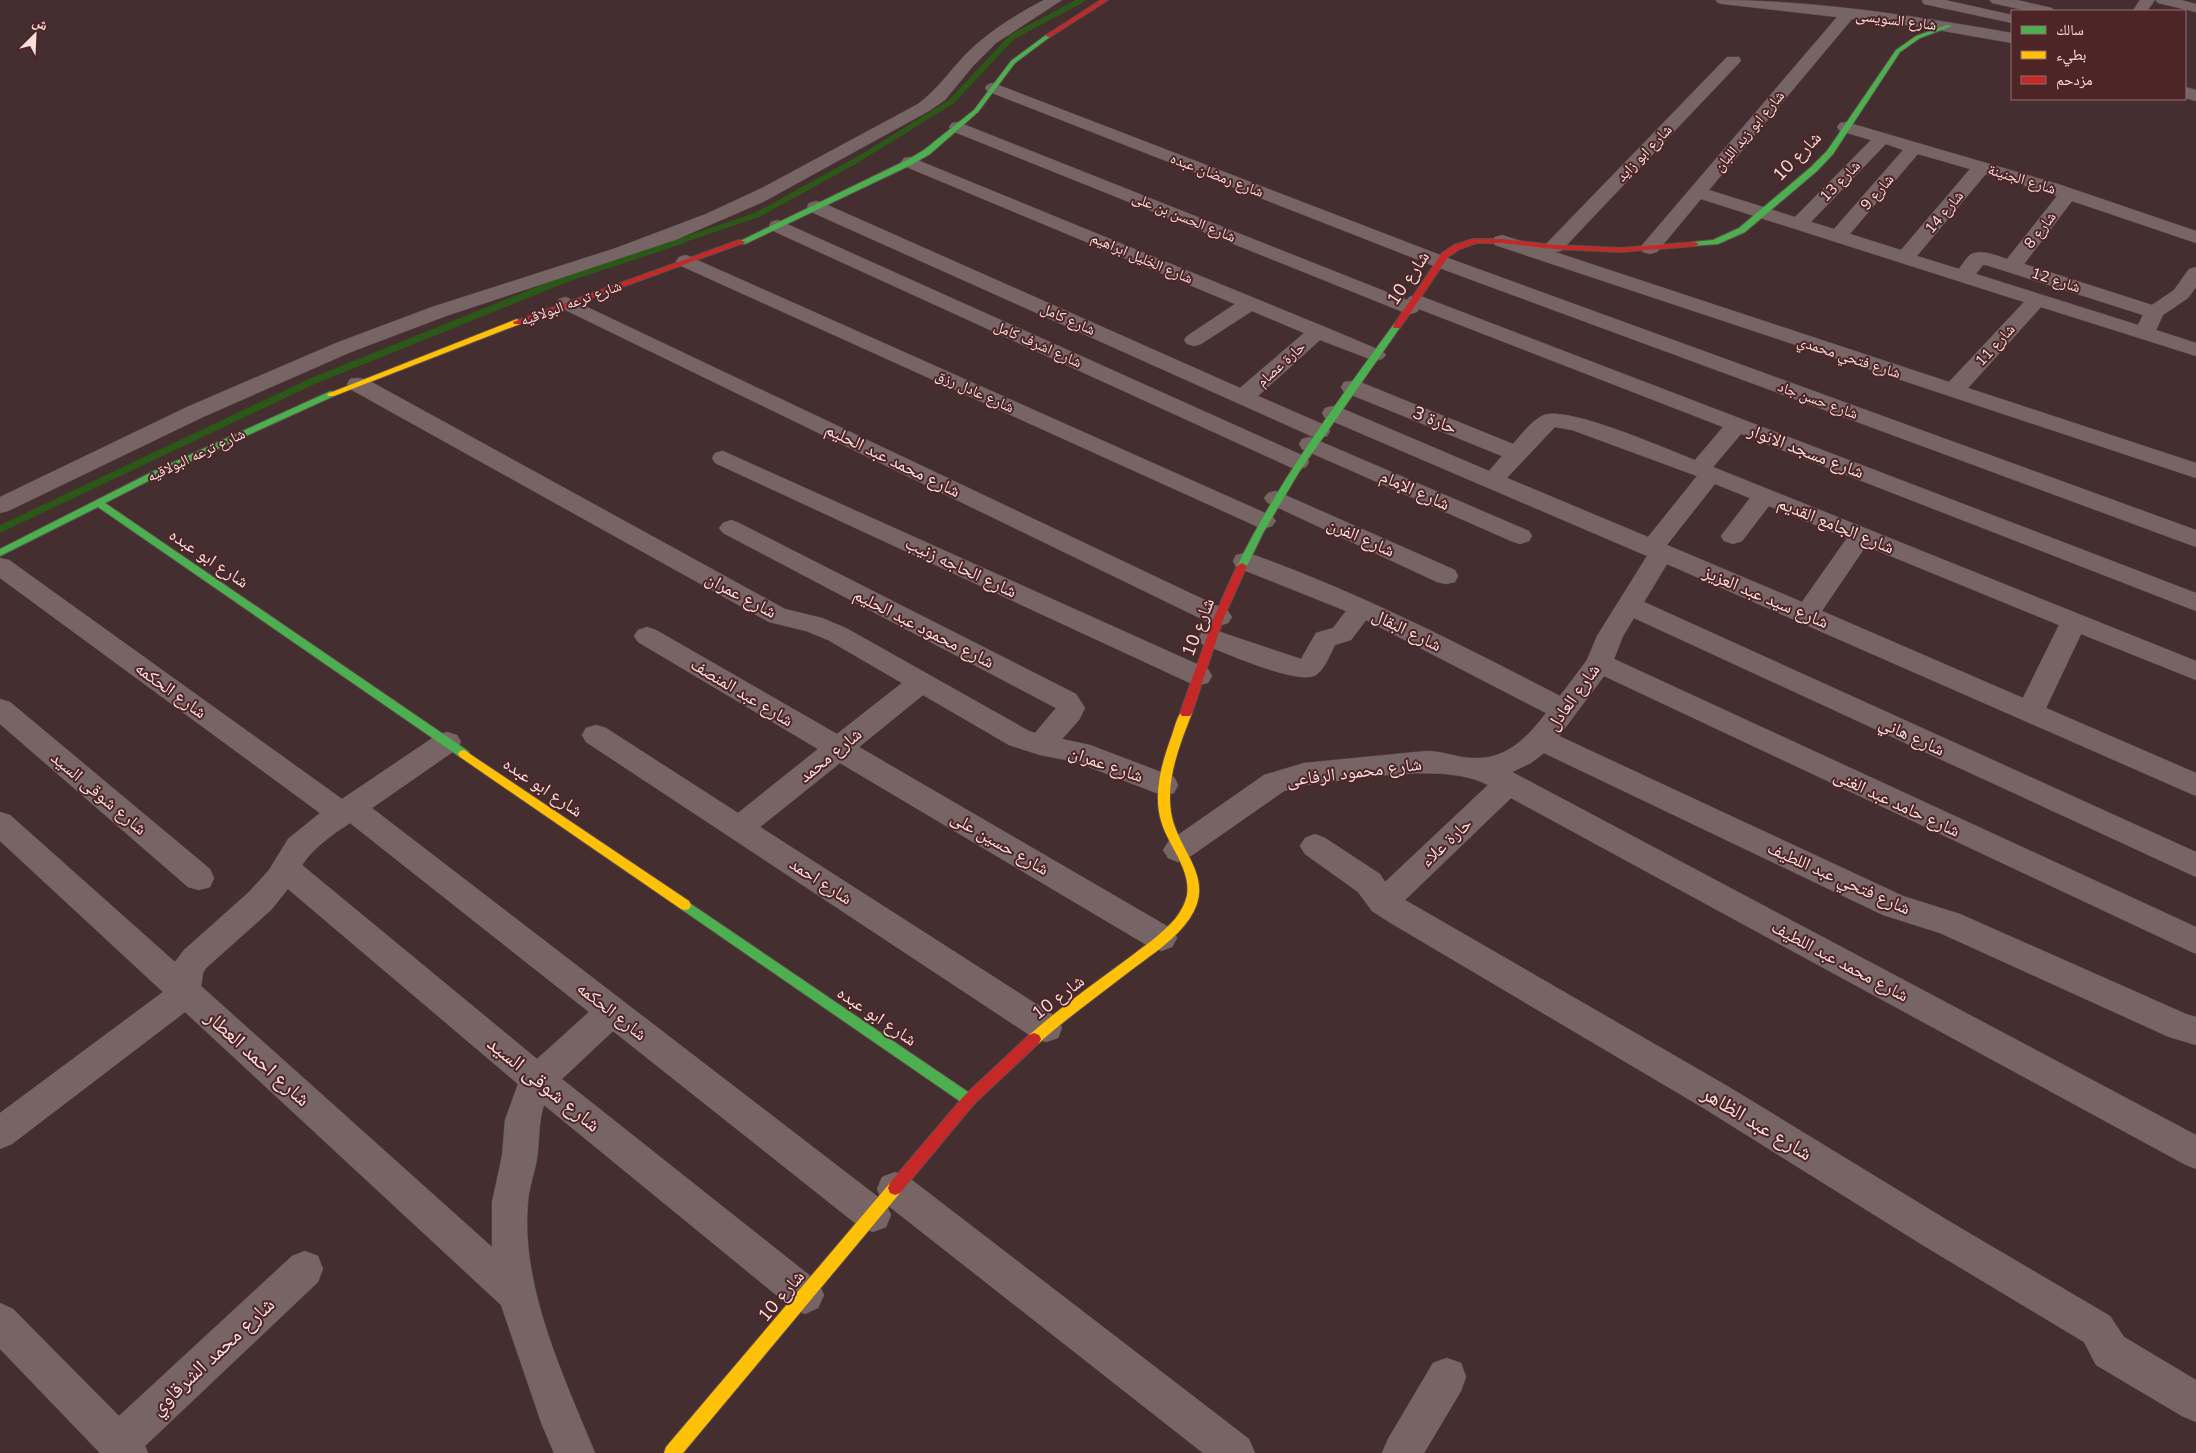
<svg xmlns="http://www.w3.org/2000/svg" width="2196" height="1453" font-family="'Nunito Sans','Noto Naskh Arabic',sans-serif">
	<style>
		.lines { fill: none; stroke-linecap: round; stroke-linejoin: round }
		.stream-far1 { stroke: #2c5817; stroke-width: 5.5 }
		.stream { stroke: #2c5817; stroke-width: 7 }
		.street-casing { stroke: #604c4c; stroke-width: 1 }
		.fast-casing { stroke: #604c4c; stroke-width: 2 }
		.slow-casing { stroke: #604c4c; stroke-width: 2 }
		.jam-casing { stroke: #604c4c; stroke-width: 2 }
		.street { fill: #776566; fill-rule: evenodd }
		.fast { fill: #4caf50; fill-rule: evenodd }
		.slow { fill: #ffc107; fill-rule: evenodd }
		.jam { fill: #c62828; fill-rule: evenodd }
		.labels { text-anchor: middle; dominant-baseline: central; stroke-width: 4; stroke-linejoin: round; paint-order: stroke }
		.far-street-label { font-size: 15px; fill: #fadfde; stroke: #4e2527 }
		.street-label { font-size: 18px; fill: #fadfde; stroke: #4e2527 }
		.near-street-label { font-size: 21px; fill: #fadfde; stroke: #4e2527 }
	</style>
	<rect width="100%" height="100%" fill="#452e2f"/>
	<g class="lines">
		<path class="stream-far1" d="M680,241L757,215L857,160L951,102L1012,37L1082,0"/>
		<path class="stream" d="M0,529L313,381L568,278L683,240"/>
		<defs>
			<g id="street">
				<path d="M1044,0H1062L996,43L973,66L945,100L929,111L763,202L675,240L446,316L351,352L203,417L8,511L0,513V497L187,407L336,343L432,307L616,248L706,214L762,188L918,104C937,90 949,72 965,55C988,32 1015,15 1044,0Z"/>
				<path d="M1716,0C1815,0 1915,16 2012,33V43L1915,26L1852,19L1709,190L1795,217L1871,140L1840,131L1837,127L1840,123L1846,122L2058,184L2196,231V243L2072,201L2024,264L2152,305L2174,290L2189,269L2196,267V287L2188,298L2163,315L2156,330L2196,343V356L2041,307L1968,388L2196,463V478L1495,245L1492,241L1495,237L1502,235L1546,249L1544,247L1547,243L1727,57H1739L1741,60L1739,63L1561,251L1555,252L1949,382L2024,302L1701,199L1657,252L1650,254L1643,252L1640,248L1643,244L1837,17L1723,4L1718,3ZM1886,144L1903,150L1834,229L1811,222ZM1918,154L1970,169L1901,250L1850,234ZM1986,174L2057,196L2007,259C1997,256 1980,248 1970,255C1966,258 1962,265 1959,269L1917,256ZM1983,265H1986L2143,315L2138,325L1976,274Z"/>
				<path d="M1922,0H1945L2012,15V23L1924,4Z"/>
				<path d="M1990,0H2017L2052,8L2054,11H2028L1992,3Z"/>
				<path d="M2140,0H2155L2147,11H2133Z"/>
				<path d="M2156,0H2181L2196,4V12L2158,3Z"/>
				<path d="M993,83L1448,258L2196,530V547L1434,266L987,91L985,88L987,85Z"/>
				<path d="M2185,87L2196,90V101L2185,98Z"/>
				<path d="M958,122L1407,300L1409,297L1416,295L1423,297L2196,593V611L1741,434L1713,467L2196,661V680L2081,634L2046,708L2196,773V796L1667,564L1644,602L2196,852V877L1634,618L1623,636L1614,659L2196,927V954L1604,676L1559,736L1903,896L1960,914L2186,1014L2196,1017V1045L2169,1037L1940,933L1883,915L1544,753L1531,763L1512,772L2196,1135V1169L2184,1164L1511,798L1405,900L1729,1087L1947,1220L2110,1316L2124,1337L2196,1380V1422L2182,1416L2096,1365L2084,1342L1921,1244L1705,1109L1389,922L1372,911L1358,892L1305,854L1300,846L1305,838L1315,834L1325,838L1380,874L1385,882L1488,785C1444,761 1354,780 1304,785L1284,791L1188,858L1178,862L1168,858L1163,850L1168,842L1264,775L1304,763L1426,751C1444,751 1457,758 1473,758C1506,760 1528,737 1546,713L1366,620L1351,640L1335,645C1330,654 1325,669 1316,675C1298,686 1224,652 1202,644L1198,638L1202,632L1211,629L1301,659L1316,633L1333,628L1346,611L1236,567L1233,561L1236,555L1245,553L1254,555C1360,593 1459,644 1560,696L1587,660L1597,636L1647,556L1325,418L1322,413L1325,408L1333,406L1341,408L1489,471L1502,456L1344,392L1341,387L1344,382L1352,381L1360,382L1513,444C1522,434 1532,420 1544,415C1569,406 1666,449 1695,460L1723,427L1419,309L1417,312L1410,314L1403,312L952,131L949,127L952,123ZM1555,427L1572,430L1697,476L1648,537L1507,478ZM1715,484L1750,498L1721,536L1724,541L1733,544L1742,541L1769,506L1847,538L1802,602L1667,545ZM1866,546L2059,625L2023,698L1822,611Z"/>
				<path d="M910,157L1325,327L1382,351L1386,355L1382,359L1375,361L1320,340L1258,396L1327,426L1330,431L1327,436L1319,438L1311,436L809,211L807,207L809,203L816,201L823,203L1240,388L1304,333L1252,311L1201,344L1194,346L1187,344L1184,340L1187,336L1235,304L904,166L901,162L904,158Z"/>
				<path d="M778,220L1306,457L1309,462L1306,467L1298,469L1290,467L771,230L769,226L771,222Z"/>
				<path d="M686,255L1272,516L1276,521L1272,526L1264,529L1256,526L679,265L676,261L679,257Z"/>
				<path d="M566,297L1228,611L1232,617L1228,623L1219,626L1210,623L559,307L556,303L559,299Z"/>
				<path d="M358,378L366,379L785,609L822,618L846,628L1029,731L1035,733L1056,708L723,533L719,528L723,523L731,520L739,523L1076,694L1085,708L1079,720L1062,739L1090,745L1174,777L1178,785L1174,793L1164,796L1076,762L1040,755L1009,745L923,695L859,747L1172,929L1177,938L1172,947L1161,951L1150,947L840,763L760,827L1058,1018L1062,1028L1058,1038L1046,1042L1034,1038L586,742L582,735L586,728L596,725L606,728L738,813L818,749L638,642L634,636L638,630L647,627L656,630L837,734L902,683L828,640L806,631L769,622L350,389L347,384L350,379Z"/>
				<path d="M1310,437L1529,531L1532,536L1529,541L1520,544L1511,541L1302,449L1299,444L1302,439Z"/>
				<path d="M723,451L1208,669L1212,676L1208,683L1199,685L1190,683L715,463L712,458L715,453Z"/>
				<path d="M1276,491L1455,570L1458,576L1455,582L1446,584L1437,582L1268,503L1264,498L1268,493Z"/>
				<path d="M0,558L9,560L342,799L437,735L447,732L457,735L461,742L457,749L372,808L882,1200L877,1189L882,1177L895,1172L908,1177L1249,1439L1255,1453H1203L886,1204L891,1215L886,1227L873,1232L860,1227L613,1031L562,1079L818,1282L824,1295L818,1308L805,1314L792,1308L544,1105C538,1123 540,1140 537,1158C535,1172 529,1187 528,1202C520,1286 564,1377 595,1453H554L542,1425L501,1305L185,1012L12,1144L0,1149V1113L163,992L0,841V812L10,815L175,962L184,950L249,892L269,870L288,839L320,813L0,578ZM350,823L589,1012L537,1059L302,865C314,847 332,835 350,823ZM288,889L518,1084L505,1120L502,1156L492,1202V1247L201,986L203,973L206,968L271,910Z"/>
				<path d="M0,699L10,702L210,869L214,878L210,887L199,890L188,887L0,724Z"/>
				<path d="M305,1251L318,1256L323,1269L318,1282L145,1446L148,1453H100L0,1349V1303L13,1309L119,1416L292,1256Z"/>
				<path d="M1447,1358L1461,1363L1466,1377L1461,1391L1424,1453H1382L1388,1439L1433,1363Z"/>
			</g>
			<g id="fast">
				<path d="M1947,25L1952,26L1920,38L1900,52L1833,154L1817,171L1745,232L1718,244L1692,246V242L1713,240L1739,228L1811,167L1827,151L1896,50L1916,36Z"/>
				<path d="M1046,35L1051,36L1015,63L978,112L930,154L913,164L745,244L738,242L907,160L924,150L974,110L1011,61Z"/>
				<path d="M1397,323L1401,326L1299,472L1263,533L1246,568H1238L1237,566C1280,479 1337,402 1394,324Z"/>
				<path d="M331,391L335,394L334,396L158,476L105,503L468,751L470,754L468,757H460L98,507L0,556V549L152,472Z"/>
				<path d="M685,900L974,1096L976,1100L974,1104L969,1106L964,1104L681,909L679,905L681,901Z"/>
			</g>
			<g id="slow">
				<path d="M517,319L521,322L520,324L334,396H328L327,394Z"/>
				<path d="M1186,709L1192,713C1180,744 1166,778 1171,812C1177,851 1217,877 1190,918C1176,939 1154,953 1134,968C1102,993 1069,1016 1039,1043L1034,1045L1029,1043L1027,1039L1029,1035C1060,1008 1093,984 1126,960C1143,947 1161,935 1175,919C1181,911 1185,904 1187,895C1191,870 1169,846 1162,824C1152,795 1162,762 1172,735C1175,727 1178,711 1186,709Z"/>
				<path d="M464,750L689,901L691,905L689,909L685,910L681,909L460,757L458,754L460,751Z"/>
				<path d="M895,1181L900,1183L902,1188L900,1193L683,1453H664L666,1447L890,1183Z"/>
			</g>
			<g id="jam">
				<path d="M1101,0H1108L1050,37L1045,36Z"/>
				<path d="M1473,239H1502L1554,245L1621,248L1695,242L1699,244L1695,246L1621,252L1554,249L1502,243H1477L1460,249L1448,257L1400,328H1394L1393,326L1442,253L1454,245Z"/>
				<path d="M739,240L746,242L520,324H514L513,322Z"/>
				<path d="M1242,563L1247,566L1224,617L1192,713L1190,716H1182L1180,713L1214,617L1237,566Z"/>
				<path d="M1034,1033L1039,1035L1041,1039L1039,1043L974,1104L900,1193L895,1195L890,1193L888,1188L890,1183L964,1096L1029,1035Z"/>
			</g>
		</defs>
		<use href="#street" class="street-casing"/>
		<use href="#fast" class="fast-casing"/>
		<use href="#slow" class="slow-casing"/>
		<use href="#jam" class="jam-casing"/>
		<use href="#street" class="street"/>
		<use href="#fast" class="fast"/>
		<use href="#slow" class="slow"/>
		<use href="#jam" class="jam"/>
	</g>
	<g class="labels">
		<g class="far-street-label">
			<text transform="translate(1896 20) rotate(7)">شارع السويسى</text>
			<text transform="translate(1749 131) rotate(-50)">شارع ابو زيد اللبان</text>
			<text transform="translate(1644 153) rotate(-46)">شارع ابو زايد</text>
			<text transform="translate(1217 175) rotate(21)">شارع رمضان عبده</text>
			<text transform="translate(2022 179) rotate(17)">شارع الجنينة</text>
			<text transform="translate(1840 181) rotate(-46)">شارع 13</text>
			<text transform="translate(1877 192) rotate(-49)">شارع 9</text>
			<text transform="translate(1944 212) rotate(-50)">شارع 14</text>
			<text transform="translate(1184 217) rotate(22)">شارع الحسن بن على</text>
			<text transform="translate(2040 230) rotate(-52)">شارع 8</text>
			<text transform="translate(1142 258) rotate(23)">شارع الخليل ابراهيم</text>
			<text transform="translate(2056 280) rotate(18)">شارع 12</text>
			<text transform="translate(571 303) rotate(-20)">شارع ترعه البولاقيه</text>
			<text transform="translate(1068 319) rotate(24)">شارع كامل</text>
			<text transform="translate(1038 344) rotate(24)">شارع اشرف كامل</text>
			<text transform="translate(1995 345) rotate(-48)">شارع 11</text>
			<text transform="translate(1849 357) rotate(18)">شارع فتحي محمدي</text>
			<text transform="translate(1281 364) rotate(-42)">حارة عصام</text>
			<text transform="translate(975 391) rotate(24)">شارع عادل رزق</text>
			<text transform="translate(1818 400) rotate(20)">شارع حسن جاد</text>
			<text transform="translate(196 455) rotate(-25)">شارع ترعه البولاقيه</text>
		</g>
		<g class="street-label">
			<text transform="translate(1797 156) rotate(-46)">شارع 10</text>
			<text transform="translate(1408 278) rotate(-56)">شارع 10</text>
			<text transform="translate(1435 420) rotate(22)">حارة 3</text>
			<text transform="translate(1806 451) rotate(21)">شارع مسجد الانوار</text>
			<text transform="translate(893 460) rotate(26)">شارع محمد عبد الحليم</text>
			<text transform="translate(1415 490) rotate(24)">شارع الإمام</text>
			<text transform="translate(1836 525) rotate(22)">شارع الجامع القديم</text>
			<text transform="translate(1361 537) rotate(24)">شارع الفرن</text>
			<text transform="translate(209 558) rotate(34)">شارع ابو عبده</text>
			<text transform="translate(961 567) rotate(25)">شارع الحاجه زنيب</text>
			<text transform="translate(741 595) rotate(28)">شارع عمران</text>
			<text transform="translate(1766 597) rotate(23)">شارع سيد عبد العزيز</text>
			<text transform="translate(1198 627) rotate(-69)">شارع 10</text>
			<text transform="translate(924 628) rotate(27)">شارع محمود عبد الحليم</text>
			<text transform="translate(1407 630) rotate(26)">شارع البقال</text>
			<text transform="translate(171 690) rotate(36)">شارع الحكمه</text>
			<text transform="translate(742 692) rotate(31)">شارع عبد المنصف</text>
			<text transform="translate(1573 697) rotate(-54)">شارع العادل</text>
			<text transform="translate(1912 736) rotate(25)">شارع هاني</text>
			<text transform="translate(830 755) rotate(-39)">شارع محمد</text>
			<text transform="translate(1106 764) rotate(19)">شارع عمران</text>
			<text transform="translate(1354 772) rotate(-7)">شارع محمود الرفاعى</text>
			<text transform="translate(543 787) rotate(34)">شارع ابو عبده</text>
			<text transform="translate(99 793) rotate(40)">شارع شوقى السيد</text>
			<text transform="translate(1897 803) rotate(25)">شارع حامد عبد الغنى</text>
			<text transform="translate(1446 842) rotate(-43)">حارة علاء</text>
			<text transform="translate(1000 843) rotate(30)">شارع حسين على</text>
			<text transform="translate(1839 878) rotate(24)">شارع فتحي عبد اللطيف</text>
			<text transform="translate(821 881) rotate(33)">شارع احمد</text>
			<text transform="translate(1840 961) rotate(28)">شارع محمد عبد اللطيف</text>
			<text transform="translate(1058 997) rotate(-38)">شارع 10</text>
			<text transform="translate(612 1011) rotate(38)">شارع الحكمه</text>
			<text transform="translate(877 1016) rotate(34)">شارع ابو عبده</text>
			<text transform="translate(781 1296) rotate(-50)">شارع 10</text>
		</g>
		<g class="near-street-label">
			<text transform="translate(258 1058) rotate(42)">شارع احمد العطار</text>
			<text transform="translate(544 1084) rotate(39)">شارع شوقى السيد</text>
			<text transform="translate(1757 1123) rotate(31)">شارع عبد الظاهر</text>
			<text transform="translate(212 1356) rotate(-43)">شارع محمد الشرقاوي</text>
		</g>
	</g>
	<rect x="2011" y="10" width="175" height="90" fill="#4e2527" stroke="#936f70"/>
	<rect x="2021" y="26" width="25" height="8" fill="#4caf50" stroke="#936f70"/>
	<text x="2056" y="35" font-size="15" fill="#fadfde">سالك</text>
	<rect x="2021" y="51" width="25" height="8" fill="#ffc107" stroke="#936f70"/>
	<text x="2056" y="60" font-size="15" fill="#fadfde">بطيء</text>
	<rect x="2021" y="76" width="25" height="8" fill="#c62828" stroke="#936f70"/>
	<text x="2056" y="85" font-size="15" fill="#fadfde">مزدحم</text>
	<g transform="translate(35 35) rotate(24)" stroke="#4e2527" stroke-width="4" paint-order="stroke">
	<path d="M0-4L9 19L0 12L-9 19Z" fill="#fadfde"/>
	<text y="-8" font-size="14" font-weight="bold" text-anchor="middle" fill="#fadfde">ش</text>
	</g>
</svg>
